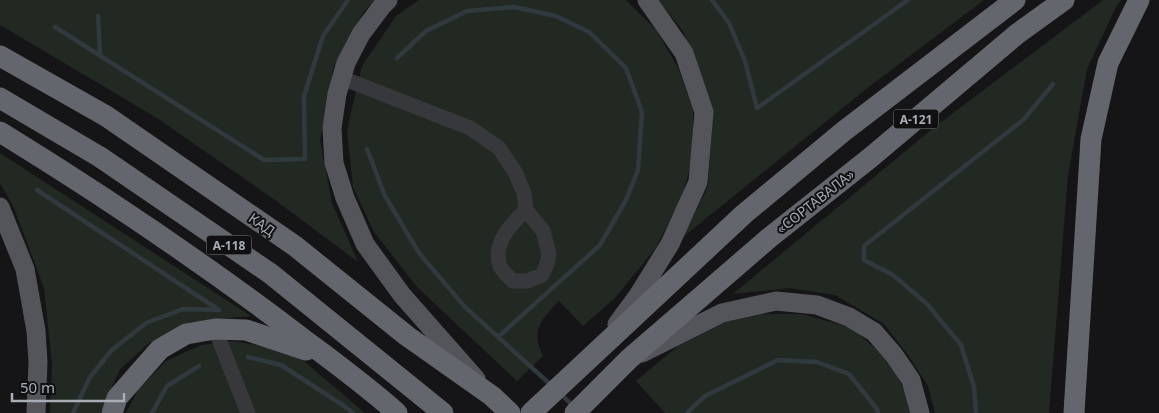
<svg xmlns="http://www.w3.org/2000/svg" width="1159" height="413" font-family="'Noto Sans',sans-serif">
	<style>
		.green { fill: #222922 }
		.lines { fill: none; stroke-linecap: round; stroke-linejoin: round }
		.stream { stroke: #30393e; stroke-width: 4.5 }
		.minor { stroke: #37383b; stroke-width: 15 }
		.major { stroke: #53555a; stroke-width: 19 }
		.highway { stroke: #63666c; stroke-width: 21 }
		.labels { text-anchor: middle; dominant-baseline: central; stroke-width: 4; stroke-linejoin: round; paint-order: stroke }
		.shield { fill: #101012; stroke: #7a7e85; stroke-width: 1 }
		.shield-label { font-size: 12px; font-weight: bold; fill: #a8adb6 }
		.street-label { font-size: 14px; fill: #a8adb6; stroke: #101012 }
	</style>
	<rect width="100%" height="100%" fill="#151517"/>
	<g class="green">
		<path d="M0,0H376L364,11L333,70L320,140L332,203L358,262L275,200L157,118L0,25Z"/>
		<path d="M419,0H626L656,30L678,68L693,109V157L682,197L655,249L614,299L583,326L559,301C541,320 530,331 543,356L517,381L418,288L374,232L353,187L347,130L362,66L396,16Z"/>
		<path d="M658,0H984L870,86L683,237L708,186L713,110L683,31Z"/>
		<path d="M1103,0H1121L1116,7L1087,69L1068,175L1049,413H935L928,386L908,355L884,324L835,295L789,288L733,294L932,129Z"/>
		<path d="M0,153L251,316L191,322L149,343L120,369L100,413H50L52,363L44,288L14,208L0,183Z"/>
		<path d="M764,314H802L852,328L889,361L908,397L910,413H665L636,381L678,346L726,322Z"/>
		<path d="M233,341L268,347L298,356L365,413H126L138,390L166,361L201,345Z"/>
	</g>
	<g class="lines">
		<g class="stream">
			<path d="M712,0L729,23L745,61L757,108L908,0"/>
			<path d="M98,16L100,55"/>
			<path d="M55,27L264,160L305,159L304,96L323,36L348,0"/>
			<path d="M397,58L426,31L467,11L514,7L556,16L589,32L626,68L642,112L638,170L626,200L600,245L498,337"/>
			<path d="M367,149L385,196L419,253L465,307L551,385"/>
			<path d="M37,190L219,310L183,309L146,323L112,350L90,377L73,413"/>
			<path d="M248,357L281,365L344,406L353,413"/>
			<path d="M561,394L573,406"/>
			<path d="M152,413L167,386L199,366"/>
			<path d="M687,413L705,396L778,360L817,362L849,374L877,409L878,413"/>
			<path d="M976,413L974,387L961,345L927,304L893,275L864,260V246L1024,119L1053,84"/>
		</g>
		<g class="minor">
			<path d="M342,78L470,128L499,148L515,172L524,193L526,210L543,231L549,254L547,264L542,275L527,281H513C509,277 502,271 500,266C492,244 511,224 526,210"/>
			<path d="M215,329L248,413"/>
		</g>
		<g class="major">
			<path d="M388,0L382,6L361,34L346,63L337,94L332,128L334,163L345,198L365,244L402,295L476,379"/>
			<path d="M0,207L25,269L36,331L38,362L36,413"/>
			<path d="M617,324L639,294L670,244L698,182L704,112L684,53L647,0"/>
			<path d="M642,353L722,313L776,301L817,305L849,317L874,332L894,355L911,380L920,413"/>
		</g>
		<g class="highway">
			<path d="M0,56L106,116L295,246L407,336L492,396L510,413"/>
			<path d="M0,98L100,157L271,274L443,413"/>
			<path d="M0,132C104,196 205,264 302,338C334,362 367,386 397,413"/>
			<path d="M112,413L117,398L160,349L186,334L215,329L246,330L306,350"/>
			<path d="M531,413L744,214L844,131L1015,0"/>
			<path d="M575,413L629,359L769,238L870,158L1017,34L1064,0"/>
			<path d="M1074,413L1091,139L1108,63L1139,0"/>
		</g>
	</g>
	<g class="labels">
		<g class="shield">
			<rect x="893.5" y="109.5" width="45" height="19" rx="4"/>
			<rect x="206.5" y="235.5" width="45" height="19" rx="4"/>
		</g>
		<g class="shield-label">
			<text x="916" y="119">А-121</text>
			<text x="229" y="245">А-118</text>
		</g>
		<g class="street-label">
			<text transform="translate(815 201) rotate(-38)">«СОРТАВАЛА»</text>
			<text transform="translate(262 224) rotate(35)">КАД</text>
		</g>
	</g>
	<path d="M12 393v8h112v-8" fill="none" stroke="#a8adb6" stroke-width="2.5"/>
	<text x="20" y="393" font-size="15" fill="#a8adb6" stroke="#101012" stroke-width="4" paint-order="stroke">50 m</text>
</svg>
